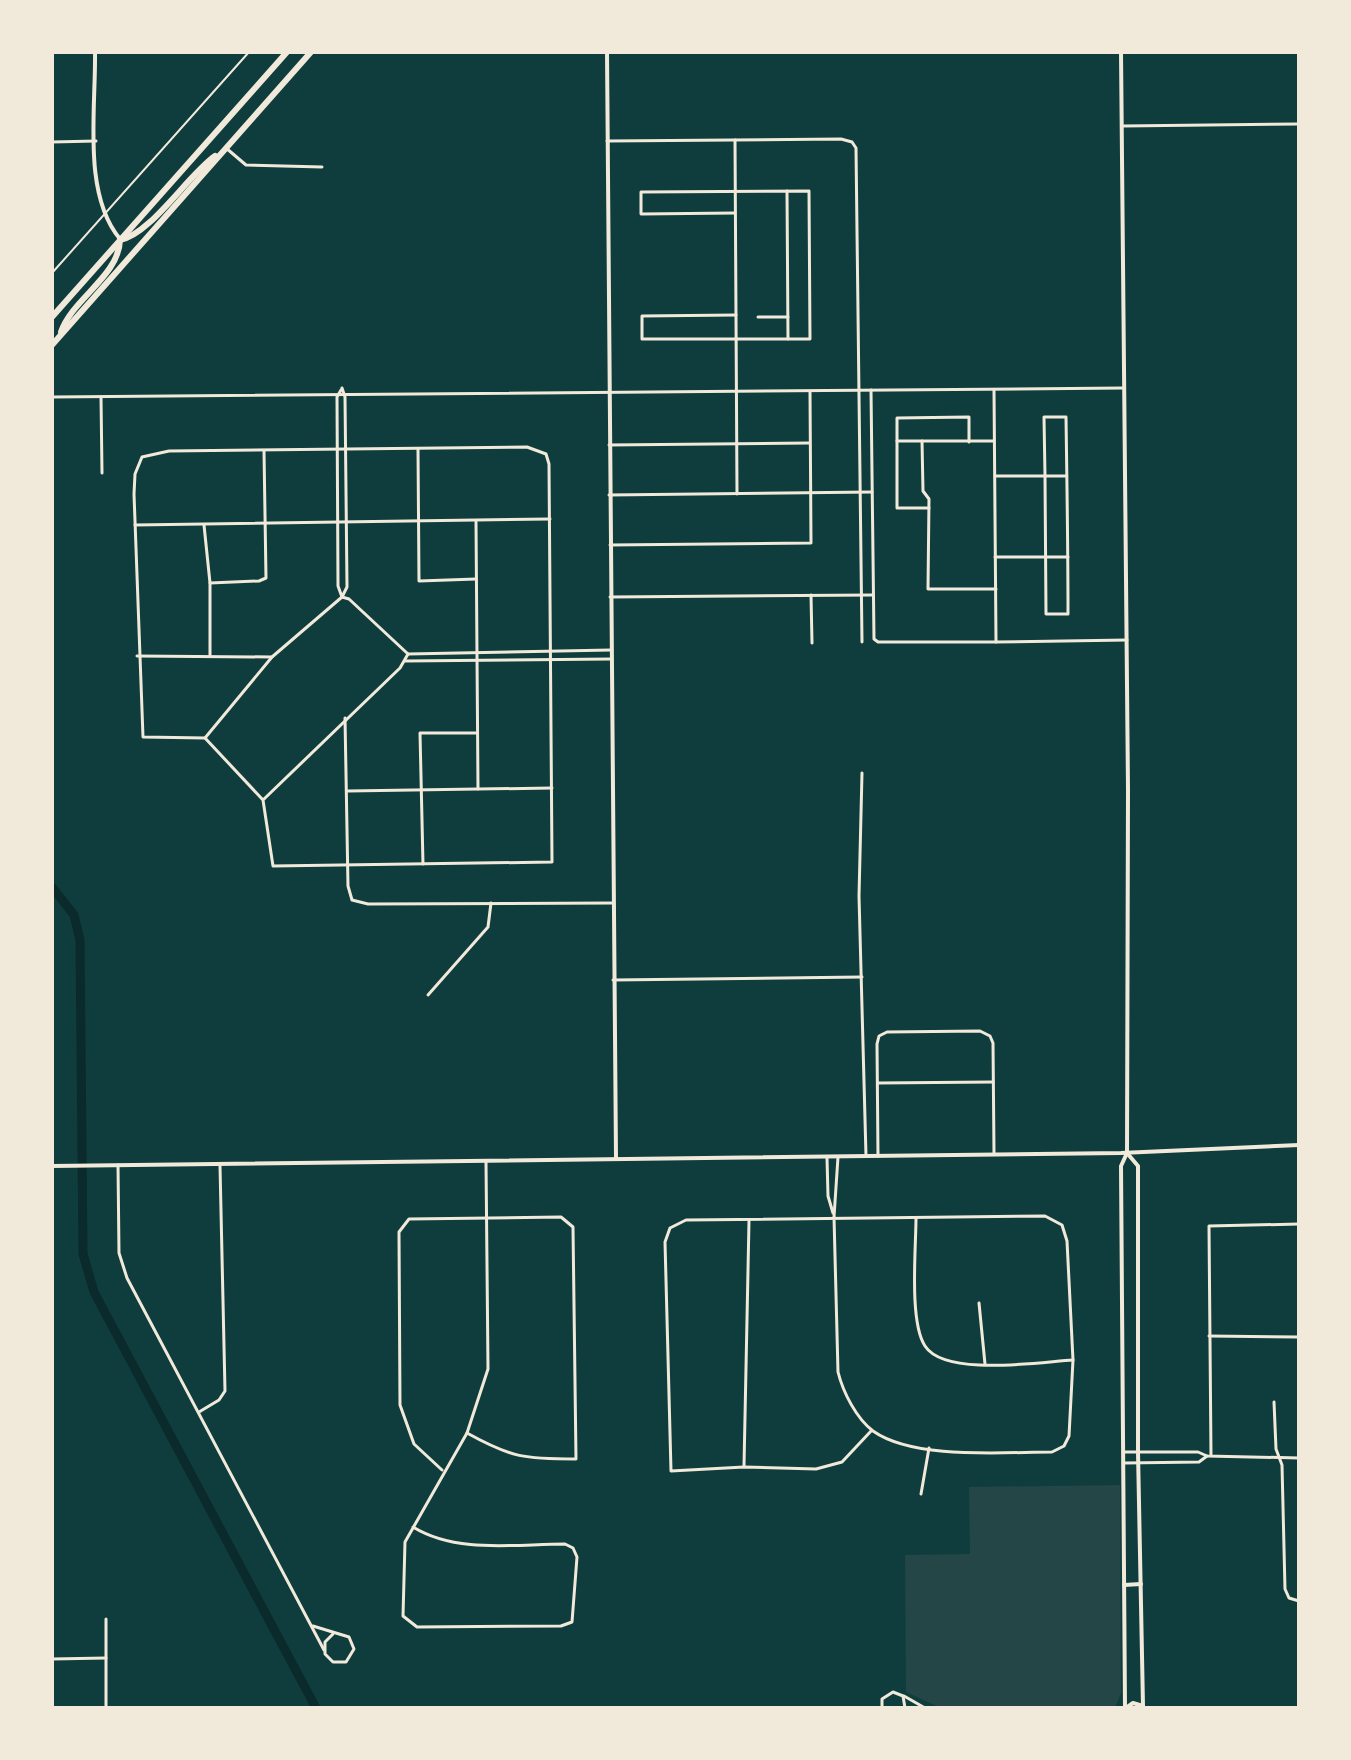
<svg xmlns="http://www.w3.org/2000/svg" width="1351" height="1760" font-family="'Source Sans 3',sans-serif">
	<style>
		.green { fill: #244646 }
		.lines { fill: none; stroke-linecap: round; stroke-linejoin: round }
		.canal { stroke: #0a2a2b; stroke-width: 9 }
		.service { stroke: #f1e9da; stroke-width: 2 }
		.minor { stroke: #f1e9da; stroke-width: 3 }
		.tertiary { stroke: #f1e9da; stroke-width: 4 }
		.trunk { stroke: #f1e9da; stroke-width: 6 }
	</style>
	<rect width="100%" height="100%" fill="#0f3d3e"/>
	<path class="green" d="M1120,1485L1121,1693L1115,1708H941L906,1692L905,1555L970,1554L969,1487Z"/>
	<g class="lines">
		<path class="canal" d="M52,887L74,915L80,940L83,1254L94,1292L316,1708"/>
		<path class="service" d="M52,273L249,52"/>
		<g class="minor">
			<path d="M1123,126L1299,124"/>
			<path d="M735,140L737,494"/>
			<path d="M607,141L841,139L852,142L856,148L862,642"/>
			<path d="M52,142L96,141"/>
			<path d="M226,148L246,165L322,167"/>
			<path d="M787,191L788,339"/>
			<path d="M735,213L641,214V192L809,191L810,339H642V316L736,315"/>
			<path d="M758,317H788"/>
			<path d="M341,390L337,397L338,586L342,597"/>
			<path d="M871,390L874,639L878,642H996"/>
			<path d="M994,390L996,642L1127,640"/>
			<path d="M52,397L1124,388"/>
			<path d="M101,397L102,473"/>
			<path d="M897,441V508H929"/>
			<path d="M922,441L923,491L929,499L928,589H996"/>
			<path d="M969,442V417L897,418V441H994"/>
			<path d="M609,445L809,443"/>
			<path d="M418,449L419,581L476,579"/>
			<path d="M995,476H1045L1044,417H1066C1067,483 1068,548 1068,614H1046L1045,476H1067"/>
			<path d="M609,495L872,492"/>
			<path d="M476,522L478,789"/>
			<path d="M135,525L550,519"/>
			<path d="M204,525L210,583V656"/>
			<path d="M610,545L811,543L810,392"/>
			<path d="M995,557H1068"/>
			<path d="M210,583L259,581L266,578L264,451"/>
			<path d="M811,595L812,643"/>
			<path d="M342,597L349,599L408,654L611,650"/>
			<path d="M610,597L873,595"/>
			<path d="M137,656L272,657"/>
			<path d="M405,661L611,659"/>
			<path d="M345,718L348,886L352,900L368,904L613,903"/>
			<path d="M205,738L272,657L342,597L347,587L345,397L342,388"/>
			<path d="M862,773L859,896L866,1156"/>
			<path d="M348,791L552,788"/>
			<path d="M263,800L205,738L143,737L134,494L135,474L142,457L169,451L527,447L546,454L549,464L552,862L273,866L263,800L400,668L408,654"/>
			<path d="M423,864L420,733H477"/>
			<path d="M613,980L862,977"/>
			<path d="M428,995L488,927L491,903"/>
			<path d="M878,1083L993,1082"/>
			<path d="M878,1156L877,1044L879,1036L887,1032L980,1031L990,1036L993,1043L994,1153"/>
			<path d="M838,1157L834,1217L838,1372C843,1392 856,1418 873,1431C914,1460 1003,1452 1052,1452L1064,1446L1069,1436L1073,1360L1067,1241L1062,1225L1045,1216L686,1220L670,1228L665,1242L671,1471L744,1467L816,1469L842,1462L872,1430"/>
			<path d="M827,1158L828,1196L833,1213"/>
			<path d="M118,1165L119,1253L127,1278L324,1650"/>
			<path d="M916,1218C916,1248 909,1322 925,1346C945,1377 1039,1362 1073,1360"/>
			<path d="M979,1303L985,1364"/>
			<path d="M1209,1336L1299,1337"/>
			<path d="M1274,1402L1276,1449L1282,1465L1285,1589L1289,1598L1299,1601"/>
			<path d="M199,1412L219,1400L225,1391L220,1166"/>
			<path d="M1124,1452H1198L1207,1456L1299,1458"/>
			<path d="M1211,1455L1209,1226L1299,1224"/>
			<path d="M1125,1463L1199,1462L1207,1456"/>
			<path d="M744,1466L749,1221"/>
			<path d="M442,1470L414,1444L400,1405L399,1232L409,1219L561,1217L573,1227L576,1459C525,1459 512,1458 467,1433"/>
			<path d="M921,1494L929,1448"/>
			<path d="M413,1527C457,1554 515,1544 565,1544L573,1548L577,1557L572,1622L561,1626L417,1627L403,1616L405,1542L467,1433L488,1369L486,1162"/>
			<path d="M313,1626L349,1637L354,1649L346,1662H333L325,1654V1642L333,1634"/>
			<path d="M52,1659L106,1658"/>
			<path d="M904,1696L925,1708"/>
			<path d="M106,1708V1619"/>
			<path d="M882,1708V1699L893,1692L903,1696L905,1708"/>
		</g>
		<g class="tertiary">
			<path d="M95,52C96,109 82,194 120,239"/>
			<path d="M607,52L616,1158"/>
			<path d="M1121,52L1128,790L1127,1153L1121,1166L1125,1708"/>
			<path d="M1127,1153L1138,1166V1452L1143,1706"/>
			<path d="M52,1166L1121,1153L1299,1145"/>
			<path d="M1124,1585L1141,1584"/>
			<path d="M1126,1708L1133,1703L1143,1706"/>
		</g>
		<g class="trunk">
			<path d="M120,240C151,234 187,176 215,156"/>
			<path d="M52,317L287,52"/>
			<path d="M61,332C72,299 119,276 120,240"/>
			<path d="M52,345L311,52"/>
		</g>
	</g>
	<rect width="1351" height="1760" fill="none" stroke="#f1e9da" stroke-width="108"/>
</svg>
